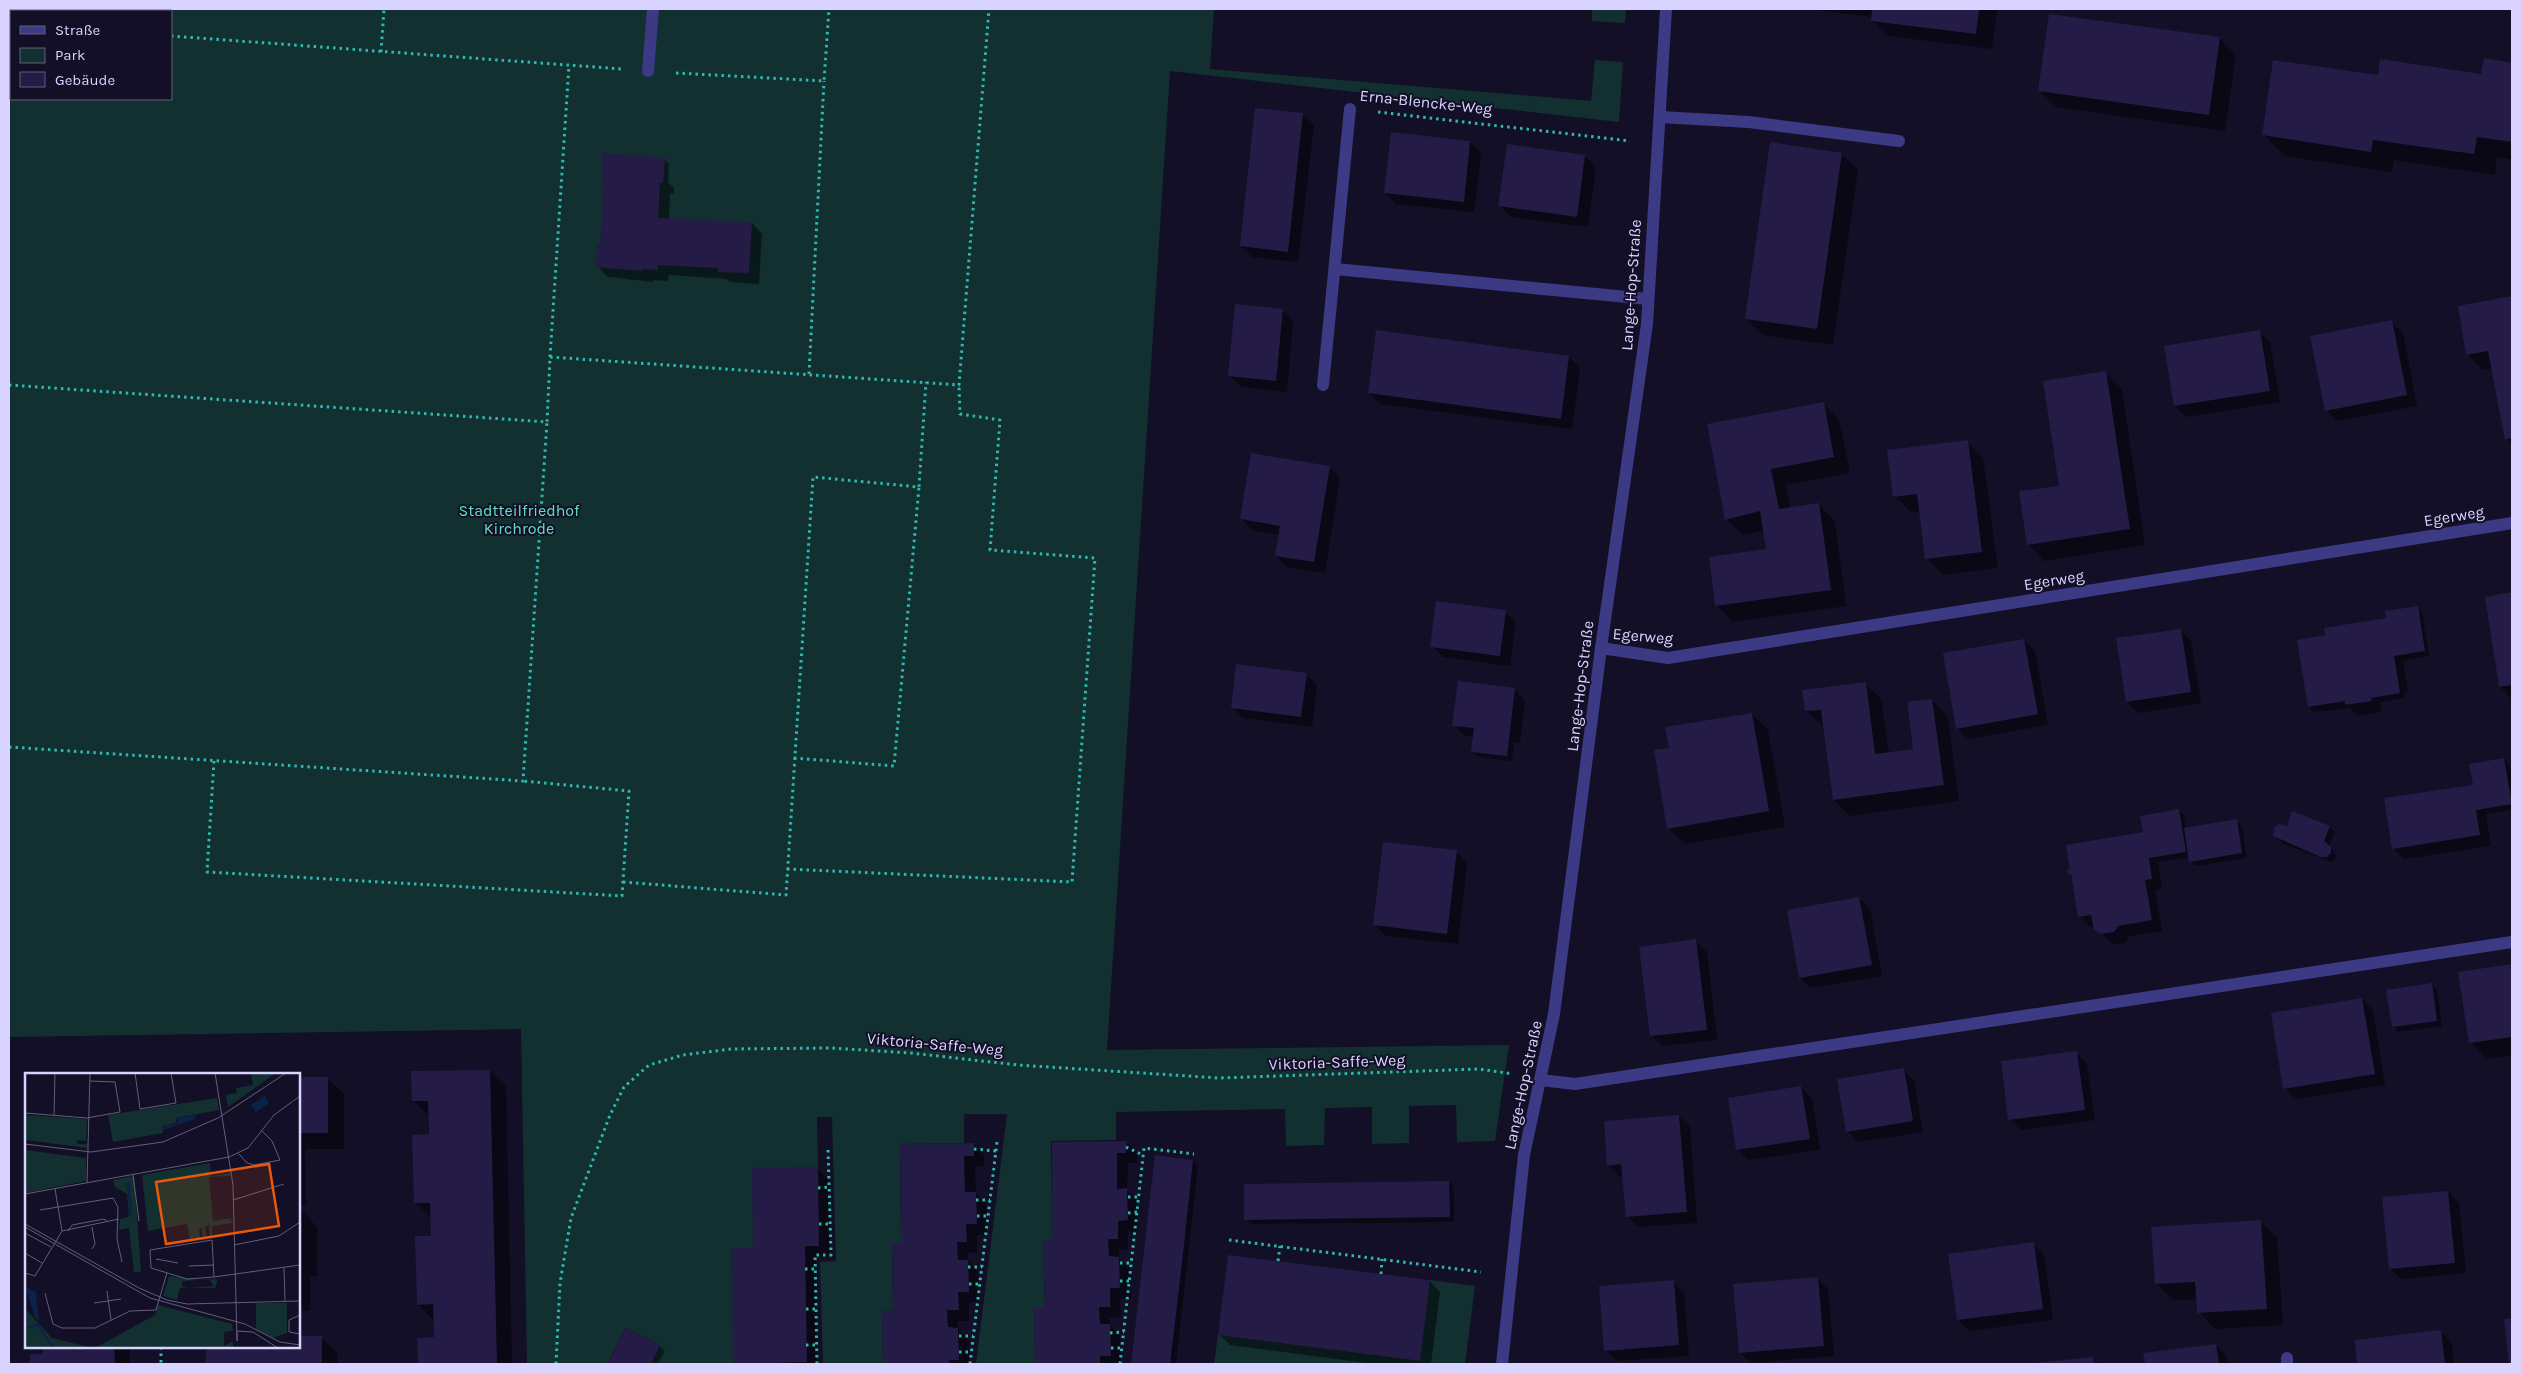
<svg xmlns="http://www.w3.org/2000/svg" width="2521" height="1373" font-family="Karla,sans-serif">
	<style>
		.green { fill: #12302f; fill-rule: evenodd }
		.shadow { fill: #0007 }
		.building { fill: #241b47 }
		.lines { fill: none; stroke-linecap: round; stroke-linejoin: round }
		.path { stroke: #2fb8b0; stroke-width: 3; stroke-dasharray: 2.5 4; stroke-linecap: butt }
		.service { stroke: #3d3a85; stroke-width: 12 }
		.minor { stroke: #3d3a85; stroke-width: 12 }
		.labels { text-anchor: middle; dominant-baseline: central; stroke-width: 4; stroke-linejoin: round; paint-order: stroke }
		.street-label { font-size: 16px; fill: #d9d4ff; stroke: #130f26 }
		.park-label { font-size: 16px; fill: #5fe0c0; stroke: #130f26 }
		.inset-river { fill: none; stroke: #0c2248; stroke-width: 2.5 }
		.inset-road { fill: none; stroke: #625e7d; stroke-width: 1 }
		.view { fill: #e8590c; fill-opacity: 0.15; stroke: #e8590c; stroke-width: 2.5 }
		.inset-edge { fill: none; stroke: #d9d4ff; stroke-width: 2.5 }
	</style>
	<rect width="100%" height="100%" fill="#130f26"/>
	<g class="green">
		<path d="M9,9H1214L1210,69L1591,101L1595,60L1623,62L1619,122L1170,71L1107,1050L1509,1045L1495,1141L1457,1142L1456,1105L1409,1106V1143L1372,1144V1107L1325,1108L1324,1145L1286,1146L1285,1109L1116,1112V1140L1051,1141L1052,1240L1043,1241L1045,1308L1034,1309L1035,1364H976L1007,1114H964V1143L900,1144L901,1243L892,1244L893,1311L882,1312L883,1364H823L820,1262L836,1261L832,1117H817L818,1167L753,1248H732L744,1364H651L660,1345L625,1328L607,1364H527L521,1029L9,1037ZM11,11H171V99H11Z"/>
		<path d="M1592,9H1626L1625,23L1592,21Z"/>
		<path d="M1430,1280L1475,1286L1465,1364H1214L1218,1335L1419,1361Z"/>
	</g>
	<g class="shadow">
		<path d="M1808,9H1997L1992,49L1889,36L1872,20L1873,17Z"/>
		<path d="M2219,38L2236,55L2225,131L2056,107L2040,91Z"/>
		<path d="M2485,60L2512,64V160L2497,157L2495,175L2394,160L2392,172L2285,156L2264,135L2379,76H2482Z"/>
		<path d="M1256,110L1303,114L1314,125L1298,262L1252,257L1241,246Z"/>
		<path d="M1470,142L1481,153L1474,212L1396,204L1385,193Z"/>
		<path d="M1771,144L1842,154L1858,170L1833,345L1762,335L1746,319Z"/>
		<path d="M1585,156L1596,167L1588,227L1511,217L1500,206Z"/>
		<path d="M664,159L669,164L668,182L674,188V194L670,193L669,220L752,223L762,234L759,284L730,282L726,279L669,275L668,281L653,280V282L608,277L597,266L602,246L605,182L602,178Z"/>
		<path d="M2512,297V445L2506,439L2493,369L2483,370L2467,354L2459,307Z"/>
		<path d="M1282,310L1293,321L1287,392L1241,387L1230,376Z"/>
		<path d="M2392,322L2403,333L2417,406L2337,421L2326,410Z"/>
		<path d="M2259,331L2270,342L2280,402L2186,417L2175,406L2166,347Z"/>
		<path d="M1569,357L1580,368L1572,429L1380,404L1369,393Z"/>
		<path d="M2105,372L2122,389L2145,545L2044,561L2028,544L2061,487Z"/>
		<path d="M1823,403L1839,420L1850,473L1786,485L1791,509L1819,505L1835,521L1846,606L1733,622L1716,605L1767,550L1764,530L1743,535L1726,519Z"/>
		<path d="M1967,442L1983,458L1998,568L1943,575L1927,558L1921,511L1911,512L1894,496Z"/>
		<path d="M1329,467L1340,478L1325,573L1287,567L1276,556L1280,535L1252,530L1241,519Z"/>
		<path d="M2512,594V699L2500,687L2486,598Z"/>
		<path d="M2417,607L2422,612L2429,656L2403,661L2408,692L2404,693V698L2380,702L2382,712L2358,716L2350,708L2314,712L2309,707L2327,636L2388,619Z"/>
		<path d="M1505,612L1516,622L1510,666L1443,657L1432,646Z"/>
		<path d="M2180,630L2191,641L2201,703L2138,713L2127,702Z"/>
		<path d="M2024,640L2035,651L2048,725L1968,739L1957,728Z"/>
		<path d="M1306,674L1317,685L1312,727L1243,718L1232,707Z"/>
		<path d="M1865,683L1881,699L1889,753L1914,750L1932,700L1948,717L1959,801L1850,816L1834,800L1824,727L1806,711Z"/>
		<path d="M1514,689L1525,700L1520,743L1514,742L1512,761L1477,757L1472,751L1474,737L1465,736L1454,725Z"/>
		<path d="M1752,714L1768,730L1785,827L1685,844L1668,828L1670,749Z"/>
		<path d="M2504,759L2509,764L2512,783V810L2486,814L2491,846L2404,859L2393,848L2474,786Z"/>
		<path d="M2178,810L2184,815L2186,829L2237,821L2242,826L2247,858L2195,866L2189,857L2158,862L2162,889L2155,890L2162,931L2129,936L2125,943L2112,944L2095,926L2090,927L2079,916L2072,878L2069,874L2145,833Z"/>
		<path d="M2329,827L2335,832L2329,846L2335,852L2336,858L2332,862L2283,844L2274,834Z"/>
		<path d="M1456,852L1467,863L1458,944L1386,936L1375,925Z"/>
		<path d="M1859,898L1870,909L1882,976L1811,988L1800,978Z"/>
		<path d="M1696,941L1707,952L1717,1040L1662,1046L1651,1035Z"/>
		<path d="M2512,965V1055L2487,1059L2471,1043L2460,973Z"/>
		<path d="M2432,984L2437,990L2442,1026L2398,1032L2393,1026Z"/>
		<path d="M2362,999L2373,1010L2385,1085L2296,1099L2285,1088Z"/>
		<path d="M2076,1053L2087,1064L2095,1120L2021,1130L2010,1119Z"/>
		<path d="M1903,1070L1914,1081L1923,1132L1858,1142L1847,1131Z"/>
		<path d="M490,1071L506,1087L512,1364H419V1339L435,1338L434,1321L418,1304L432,1237V1219L415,1202L430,1135V1117L413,1100Z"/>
		<path d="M299,1078H327L344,1094V1149H305L306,1206H299Z"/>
		<path d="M1801,1087L1812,1098L1820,1150L1748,1160L1737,1149Z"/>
		<path d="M1679,1116L1690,1127L1697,1223L1638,1227L1627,1216L1624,1176H1619L1608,1165Z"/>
		<path d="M1126,1142L1137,1153V1163H1128L1127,1190L1138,1201V1231H1128V1249L1119,1250V1258L1130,1269L1131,1299H1120L1121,1317L1109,1318L1110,1325L1120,1336L1121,1364H1036L1035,1310L1046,1309L1054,1241L1053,1143Z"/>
		<path d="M973,1144L984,1155V1166H975L976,1193L986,1204L987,1234L977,1235V1252L967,1253L968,1261L978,1272L979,1302H969V1321H958V1329L969,1340V1364H885L883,1313L894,1312L902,1244V1145Z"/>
		<path d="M1156,1157L1193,1161L1198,1166L1176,1364H1133Z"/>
		<path d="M817,1168L828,1179L830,1257H816L817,1364H736L755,1249Z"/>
		<path d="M1449,1182L1454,1187V1222L1251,1224L1245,1219Z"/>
		<path d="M2448,1192L2459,1203L2466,1273L2401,1279L2390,1268Z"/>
		<path d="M299,1207L317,1227V1276H310V1310L299,1311Z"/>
		<path d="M2261,1222L2277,1238L2283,1325L2215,1329L2199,1312L2198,1299L2173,1300L2157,1284Z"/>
		<path d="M2033,1243L2044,1254L2053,1320L1969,1331L1958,1320Z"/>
		<path d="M1817,1278L1828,1289L1834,1356L1751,1363L1740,1352Z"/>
		<path d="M1430,1281L1440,1292L1431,1364H1374L1230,1345L1219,1334Z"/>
		<path d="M1673,1282L1684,1293L1689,1356L1617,1361L1606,1351Z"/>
		<path d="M625,1330L659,1346L665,1351L658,1364L609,1363Z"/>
		<path d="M2441,1332L2452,1343L2454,1364H2359L2356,1341Z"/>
		<path d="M299,1337H321L337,1353L338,1364H207V1347H299Z"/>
		<path d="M2216,1345L2227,1356L2228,1364H2146L2145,1354Z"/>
		<path d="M44,1347H130V1364H31V1355H44Z"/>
		<path d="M2092,1358L2098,1364H2034Z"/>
	</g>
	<g class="building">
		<path d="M1872,9H1979L1976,34L1871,21Z"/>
		<path d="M2049,14L2220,37L2209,115L2038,91Z"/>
		<path d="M2484,58L2512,63V142L2477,137L2474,154L2373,140L2371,152L2262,135L2273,60L2378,75L2380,59L2481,74Z"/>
		<path d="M1255,108L1303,113L1288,252L1240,246Z"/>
		<path d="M1391,132L1470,141L1464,202L1384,193Z"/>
		<path d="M1770,142L1842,153L1817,329L1745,319Z"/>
		<path d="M1507,144L1585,155L1577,217L1498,206Z"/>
		<path d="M602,153L665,158L663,183H660L658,218L752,222L749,273L718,272V268L658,265V270L642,269V271L596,267L597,244L600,245L604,179H601Z"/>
		<path d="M2512,296V438L2505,440L2488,351L2466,355L2458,306Z"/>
		<path d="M1235,304L1283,309L1276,381L1228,376Z"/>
		<path d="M2392,320L2407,395L2325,411L2310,336Z"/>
		<path d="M1376,330L1569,356L1561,419L1368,393Z"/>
		<path d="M2260,330L2270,391L2174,406L2164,346Z"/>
		<path d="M2106,371L2130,529L2027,545L2019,491L2059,486L2043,381Z"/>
		<path d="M1824,402L1834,457L1771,469L1779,509L1819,503L1831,590L1715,606L1709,557L1766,549L1760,511L1725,520L1707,424Z"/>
		<path d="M1968,440L1982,552L1925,559L1917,494L1893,497L1887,450Z"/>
		<path d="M1251,453L1330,466L1314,562L1275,556L1280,526L1240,519Z"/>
		<path d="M2512,592V685L2499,687L2485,597Z"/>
		<path d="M1436,601L1506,610L1500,656L1430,647Z"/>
		<path d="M2418,606L2425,651L2394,656L2400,693L2371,698L2372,701L2345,705V701L2308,707L2297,640L2325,635L2324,628L2386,618L2385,611Z"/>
		<path d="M2181,629L2191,692L2126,702L2116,638Z"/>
		<path d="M2024,639L2038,714L1956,729L1943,653Z"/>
		<path d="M1236,664L1307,673L1301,717L1231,708Z"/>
		<path d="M1458,681L1515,688L1507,756L1471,752L1474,728L1452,726Z"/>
		<path d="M1866,682L1875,754L1913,749L1907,702L1932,699L1944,785L1833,800L1821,710L1805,711L1802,690Z"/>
		<path d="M1752,713L1769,811L1667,829L1654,750L1669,748L1665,727Z"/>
		<path d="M2504,758L2512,804L2476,810L2480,835L2392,849L2384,798L2473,785L2469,764Z"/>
		<path d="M2179,809L2186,852L2149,858L2152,879L2145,880L2152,920L2118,926L2114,932L2100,934L2094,930L2091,915L2078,917L2071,874L2068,875L2067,869H2070L2066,845L2143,832L2140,816Z"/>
		<path d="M2292,811L2330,826L2324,841L2331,847V853L2327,857H2321L2273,836L2274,828L2279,824L2287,826Z"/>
		<path d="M2237,819L2242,853L2189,862L2184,828Z"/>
		<path d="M1383,842L1457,850L1447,934L1373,925Z"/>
		<path d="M1859,897L1872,965L1799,978L1787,910Z"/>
		<path d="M1696,939L1707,1030L1650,1036L1639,947Z"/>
		<path d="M2512,964V1037L2469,1043L2458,972Z"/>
		<path d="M2432,983L2437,1021L2392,1027L2386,990Z"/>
		<path d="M2362,998L2375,1074L2283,1089L2271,1013Z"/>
		<path d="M2077,1051L2085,1110L2008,1120L2001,1061Z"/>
		<path d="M1904,1068L1913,1121L1846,1132L1837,1079Z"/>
		<path d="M490,1070L497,1364H418L417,1338L434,1337L433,1304L417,1305L415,1236H431L430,1203H414L412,1135L429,1134L428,1101H412L411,1071Z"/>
		<rect x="299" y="1077" width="29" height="56"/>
		<path d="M1801,1086L1810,1139L1736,1150L1728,1098Z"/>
		<path d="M1679,1115L1687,1212L1626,1217L1621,1164L1607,1166L1604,1121Z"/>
		<path d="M1127,1141L1126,1153H1117V1189L1127,1188L1128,1220L1118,1221V1239H1108L1109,1256L1119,1257L1120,1288H1110V1307H1099L1100,1324H1110L1111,1356H1100V1364H1035L1034,1308H1045L1043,1240H1052V1142Z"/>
		<path d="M974,1143V1156H964L965,1192H976L977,1224H966L967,1242H957L958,1260H968L969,1292H958L959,1310H947L948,1327L958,1328L959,1360H949V1364H883L882,1312L893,1311L892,1244L901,1243L900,1144Z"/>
		<path d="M1155,1155L1193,1160L1182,1263L1170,1364H1131Z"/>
		<path d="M818,1167L819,1246H805L807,1362L733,1364L731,1248H753L752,1168Z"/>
		<path d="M1449,1181L1450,1217L1244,1220V1184Z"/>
		<path d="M2448,1191L2455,1263L2389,1269L2382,1197Z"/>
		<rect x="299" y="1209" width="2" height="51"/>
		<path d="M2261,1220L2267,1309L2197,1313L2195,1282L2155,1284L2151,1227Z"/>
		<path d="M2034,1242L2043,1309L1957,1320L1948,1254Z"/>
		<path d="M1228,1255L1430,1280L1420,1361L1218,1335Z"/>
		<path d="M1818,1277L1824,1346L1739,1353L1733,1284Z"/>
		<path d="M1674,1280L1679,1345L1604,1351L1599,1286Z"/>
		<path d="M2512,1318V1364H2509L2504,1319Z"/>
		<path d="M625,1328L660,1345L651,1364L608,1363Z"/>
		<path d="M2441,1330L2445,1364H2357L2355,1340Z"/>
		<path d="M299,1336H322V1364H206V1347H299Z"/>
		<path d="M2216,1344L2219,1364H2145L2143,1353Z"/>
		<path d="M43,1347H114L115,1364H30V1354H43Z"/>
		<path d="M2093,1357L2094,1364H2034V1363Z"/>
	</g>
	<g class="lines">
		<g class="path">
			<path d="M9,24L11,25"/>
			<path d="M171,36L622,69"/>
			<path d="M381,52L384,9"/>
			<path d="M676,73L824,81L829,9"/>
			<path d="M1378,112L1630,141"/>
			<path d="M550,357L569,65"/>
			<path d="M809,374L824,81"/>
			<path d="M9,385L547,422L550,357L959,385L989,9"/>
			<path d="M9,747L523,781L547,422"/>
			<path d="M794,758L894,766L919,487"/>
			<path d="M214,761L207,872L622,896L629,791L523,781"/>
			<path d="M787,869L1072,882L1095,558L990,550L1000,420L960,414L959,385"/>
			<path d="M623,882L786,895L813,477L919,487L926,382"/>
			<path d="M1126,1147L1143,1155"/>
			<path d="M974,1149L996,1151"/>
			<path d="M818,1188L829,1187"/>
			<path d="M1128,1197H1138"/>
			<path d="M976,1200H990"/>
			<path d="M1128,1213L1137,1212"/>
			<path d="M977,1216H988"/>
			<path d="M819,1224H830"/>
			<path d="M1229,1240L1481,1272"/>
			<path d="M1278,1261L1280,1246"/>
			<path d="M1120,1263H1131"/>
			<path d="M968,1267H982"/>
			<path d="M805,1269H816"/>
			<path d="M1381,1274L1382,1259"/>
			<path d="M1120,1281H1129"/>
			<path d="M969,1284H980"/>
			<path d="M806,1309H816"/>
			<path d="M1110,1333L1124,1332"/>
			<path d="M959,1336H973"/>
			<path d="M806,1345H817"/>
			<path d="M161,1347V1364"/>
			<path d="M1111,1348H1122"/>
			<path d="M959,1352H971"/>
			<path d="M556,1364L560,1283L571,1218L610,1115L624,1087L649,1065L683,1055L731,1049L831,1048L911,1053L1018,1065L1219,1078L1479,1069L1513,1074"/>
			<path d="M817,1364L815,1255H831L828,1148"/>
			<path d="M970,1364L997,1142"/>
			<path d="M1120,1364L1144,1148L1194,1154"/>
		</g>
		<g class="service">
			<path d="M648,71L653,9"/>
			<path d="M1660,117L1749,122L1899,141"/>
			<path d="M1541,1080L1575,1084L2512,942"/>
		</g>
		<g class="minor">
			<path d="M1335,269L1648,299"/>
			<path d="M1323,385L1350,109"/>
			<path d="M1601,648L1668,658L2512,523"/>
			<path d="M2287,1358V1364"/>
			<path d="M1502,1364L1524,1155L1554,1014L1601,648L1647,324L1666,9"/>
		</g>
	</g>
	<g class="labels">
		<g class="street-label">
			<text transform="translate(1426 102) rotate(6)">Erna-Blencke-Weg</text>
			<text transform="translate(1631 285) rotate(-86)">Lange-Hop-Straße</text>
			<text transform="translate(2454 516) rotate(-9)">Egerweg</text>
			<text transform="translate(2054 580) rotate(-9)">Egerweg</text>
			<text transform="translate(1643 636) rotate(5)">Egerweg</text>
			<text transform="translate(1580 686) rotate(-83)">Lange-Hop-Straße</text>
			<text transform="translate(935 1044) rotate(5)">Viktoria-Saffe-Weg</text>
			<text transform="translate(1337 1062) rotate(-2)">Viktoria-Saffe-Weg</text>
			<text transform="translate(1523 1085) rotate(-78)">Lange-Hop-Straße</text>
		</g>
		<g class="park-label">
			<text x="519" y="510">Stadtteilfriedhof<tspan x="519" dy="18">Kirchrode</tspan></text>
		</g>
	</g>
	<g transform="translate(25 1073)">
		<rect width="275" height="275" fill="#130f26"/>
		<path d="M226,0H251L203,34L201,22L212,20L211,15L228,12ZM192,25L194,37L151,45V50L137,53L138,60L88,69L83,42ZM0,42L62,46L61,68L52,67V71H62V75L0,67ZM0,77L61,85V108L0,120ZM185,90L186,103L205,100V103L184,104L188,148L206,145L207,150L187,153V163L191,164H185L184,152L180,154L181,164L184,165L178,166L177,155L174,156L175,166L169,164L165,168L162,151L123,158L117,102ZM109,103L116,199H109L104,155L94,157L95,146L104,144L102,121L90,114L88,107ZM144,203L173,207L157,208V213L162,215L189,213L185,207H175L192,206V209L190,215H155L152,227L138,223ZM231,230H262V260L248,265L231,256ZM133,232L207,251L208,258L199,259V273L208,268V275H70L130,242ZM0,235L27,265L68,275H0Z" fill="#12302f"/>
		<path d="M240,23L244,30L231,39L226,32ZM173,42L168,47L138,57V53L152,51V45ZM0,214L11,219L14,248L10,244Z" fill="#0c2248"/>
		<path class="inset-river" d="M103,109L106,143M0,255L13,252L28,275"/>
		<path class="inset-road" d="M110,0L115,36L151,30L146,0M190,0L208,112L212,268V258M0,40L62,45L95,39L90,9L65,8M29,42L30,0M0,71L66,79L138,69L193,45L261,0M214,81L222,90L229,92L255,87L247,68L237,58M108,102L114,148M62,110L65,0M30,116L37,158M0,121L204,84L223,75L249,42L275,23M208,127L259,111M15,137L88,125L93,134L92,166L97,189M0,151L114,215L142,227L162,231L275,228M0,154L125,225L220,251L255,269L275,272M67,154L70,171L67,176M37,158L94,146M43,158L47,152L79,146L82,148M0,160L26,174M187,167L189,204L162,206L126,195L125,177ZM209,172L254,163L275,149M0,180L17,190M131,186L153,190M164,193L189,192M259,195L260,228M0,200L10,203L37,158M189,204L275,192M82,218L86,247M20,220L28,251L37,255H70L105,238L131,237L142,200M69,230L96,226M275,242L264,247V259L275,261M212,258L228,259L253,275"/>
		<path class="view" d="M244,91L254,153L141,171L131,109Z"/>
		<rect width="275" height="275" class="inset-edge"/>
	</g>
	<rect width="2521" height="1373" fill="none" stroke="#d9d4ff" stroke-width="20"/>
	<rect x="10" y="10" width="162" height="90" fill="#130f26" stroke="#625e7d"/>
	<rect x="20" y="26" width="25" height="8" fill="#3d3a85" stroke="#625e7d"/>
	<text x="55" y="35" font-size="15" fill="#d9d4ff">Straße</text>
	<rect x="20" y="48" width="25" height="15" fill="#12302f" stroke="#625e7d"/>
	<text x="55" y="60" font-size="15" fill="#d9d4ff">Park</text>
	<rect x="20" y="72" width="25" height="15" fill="#241b47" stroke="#625e7d"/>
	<text x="55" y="85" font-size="15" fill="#d9d4ff">Gebäude</text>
</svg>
